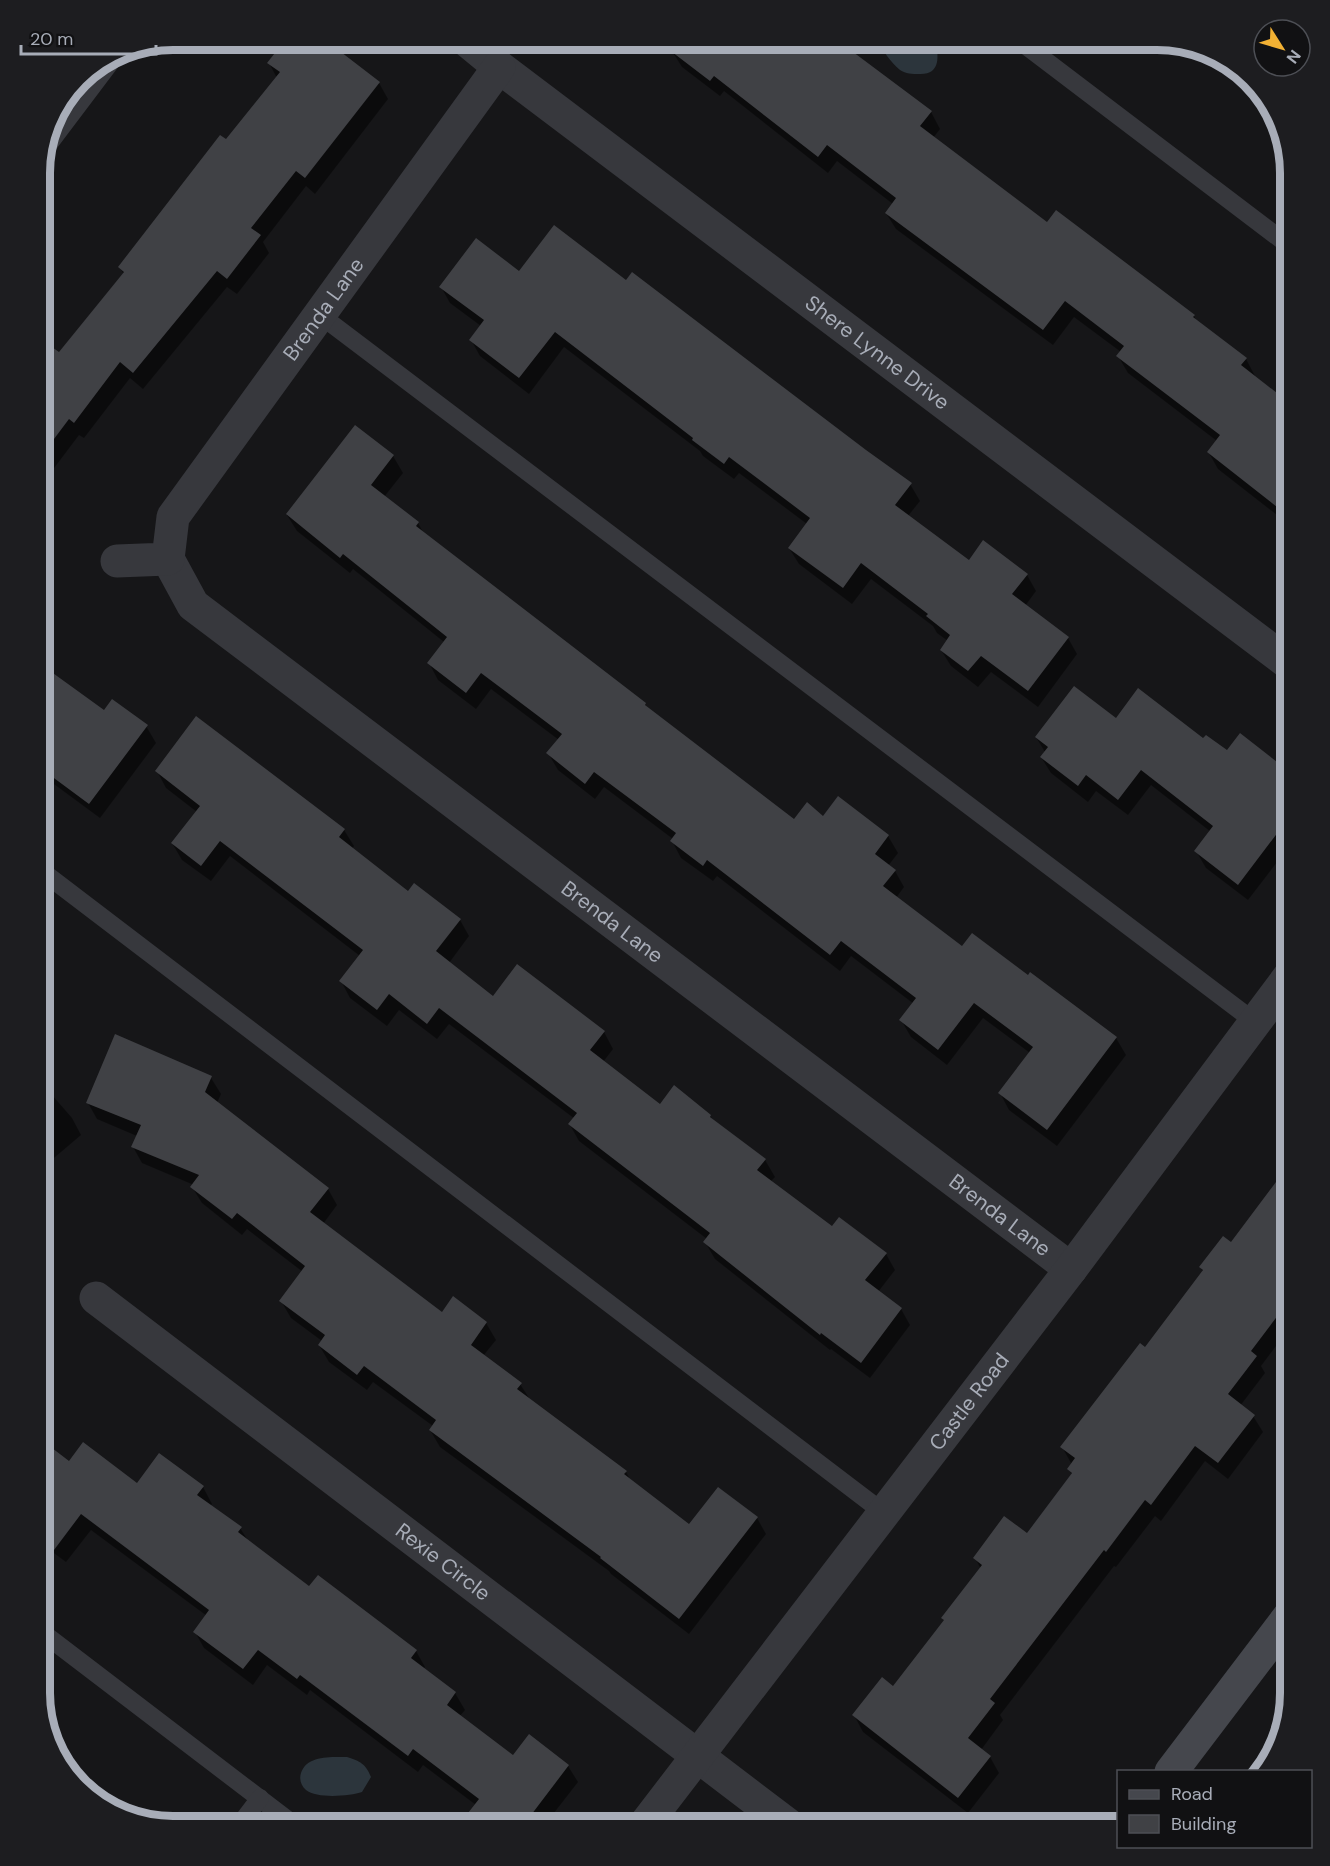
<svg xmlns="http://www.w3.org/2000/svg" width="1330" height="1866" font-family="'DM Sans',sans-serif">
	<style>
		.water { fill: #2c353c }
		.shadow { fill: #0007 }
		.building { fill: #404145 }
		.lines { fill: none; stroke-linecap: round; stroke-linejoin: round }
		.lane { stroke: #37383d; stroke-width: 18 }
		.street { stroke: #37383d; stroke-width: 33 }
		.secondary { stroke: #45474d; stroke-width: 33 }
		.labels { text-anchor: middle; dominant-baseline: central; stroke-width: 4.5; stroke-linejoin: round; paint-order: stroke }
		.street-label { font-size: 21px; fill: #a8adb8; stroke: #111113 }
		.rim { fill: none; stroke: #a8adb8; stroke-width: 8 }
	</style>
	<rect width="100%" height="100%" fill="#161618"/>
	<g class="water">
		<path d="M876,39H935C939,56 941,75 919,74C912,74 906,74 900,70C890,62 883,50 876,39Z"/>
		<path d="M347,1757C360,1761 366,1764 371,1777L362,1792C350,1796 317,1799 306,1790C301,1786 299,1779 301,1773C307,1755 331,1757 347,1757Z"/>
	</g>
	<g class="shadow">
		<path d="M681,39H818L840,56L931,112L940,129L933,138L1047,224L1194,316L1197,322L1246,359L1255,376L1254,377L1291,406V526L1218,469L1209,453L1217,441L1128,373L1118,356L1121,352L1074,317L1053,345L896,229L886,213L893,204L837,161L828,173L724,91L720,96L682,67L672,51Z"/>
		<path d="M269,63L379,83L388,99L315,194L306,186L263,242L269,253L237,294L227,287L143,389L130,378L84,438L79,435L39,488V340L59,354L124,275L120,267L227,142L277,78Z"/>
		<path d="M519,273L626,282L910,484L920,501L908,516L969,562L1027,575L1036,591L1025,606L1068,638L1077,654L1038,707L991,672L978,687L951,666L941,650L948,641L937,633L933,626L871,579L852,604L799,564L789,548L807,524L739,473L734,479L703,456L700,451L564,347L529,394L480,356L471,340L481,326L450,303L441,287Z"/>
		<path d="M393,456L403,473L384,497L418,523L424,534L645,704L648,710L794,821L823,818L888,836L898,853L888,866L895,871L904,887L896,898L962,949L1028,977L1030,975L1116,1038L1126,1055L1057,1146L1009,1110L1000,1093L1030,1053L983,1018L947,1065L911,1037L901,1020L914,1004L851,956L840,971L717,876L713,881L681,858L672,841L673,839L604,787L595,799L558,770L548,753L559,740L491,689L476,709L438,680L429,663L444,642L353,569L350,573L297,531L287,515Z"/>
		<path d="M39,689L146,726L156,743L100,818L39,773Z"/>
		<path d="M1116,720L1203,741L1227,753L1291,774V844L1248,900L1206,868L1196,851L1211,832L1151,785L1128,815L1096,791L1088,802L1051,773L1041,757L1045,752L1036,737Z"/>
		<path d="M157,771L344,830L354,846L352,849L409,893L460,920L469,936L449,963L493,998L604,1032L613,1049L603,1062L660,1106L710,1116L714,1121L765,1160L775,1177L770,1182L832,1228L886,1254L895,1270L878,1292L901,1309L910,1325L870,1378L831,1349L830,1350L715,1259L705,1242L707,1239L579,1141L570,1125L575,1119L449,1024L437,1039L399,1010L387,1026L350,998L341,981L360,956L230,856L211,881L182,860L172,843L197,812L166,788Z"/>
		<path d="M211,1078L221,1094L217,1103L328,1189L337,1205L323,1224L442,1314L454,1298L486,1323L496,1340L483,1356L520,1384L531,1401L626,1472L631,1481L689,1526L757,1518L766,1534L689,1634L611,1574L609,1571L440,1447L430,1430L433,1426L373,1382L367,1390L329,1362L319,1345L322,1341L291,1318L281,1301L303,1272L247,1229L242,1235L202,1203L192,1187L194,1185L142,1163L133,1147L137,1136L97,1119L88,1103Z"/>
		<path d="M39,1080L72,1118L81,1135L48,1163L45,1159L39,1164Z"/>
		<path d="M1291,1147V1326L1261,1366L1265,1373L1240,1406L1253,1416L1263,1432L1228,1479L1205,1461L1161,1521L1155,1516L1116,1567L1114,1566L1000,1715L1003,1720L981,1750L990,1757L999,1773L968,1813L863,1732L854,1715L893,1688L945,1621L981,1569L975,1558L1027,1535L1072,1475L1069,1469L1071,1463L1062,1447L1145,1349L1203,1272L1201,1268L1231,1244L1286,1171L1280,1161Z"/>
		<path d="M70,1463L137,1485L203,1487L212,1504L210,1506L240,1528L249,1542L309,1588L416,1651L425,1667L423,1669L455,1693L465,1710L459,1717L514,1757L568,1766L578,1782L543,1827H459L476,1805L423,1765L418,1772L310,1690L307,1695L267,1665L253,1685L204,1648L195,1632L207,1616L91,1530L66,1562L39,1542Z"/>
	</g>
	<g class="building">
		<path d="M286,39H324L380,82L305,178L296,171L251,228L261,235L227,279L217,271L133,373L120,362L74,423L69,419L39,459V338L59,352L124,272L118,267L220,135L226,139L280,72L267,63Z"/>
		<path d="M655,39L837,40L932,111L920,126L1047,222L1056,210L1195,315L1193,317L1247,358L1241,365L1291,404V518L1207,452L1220,435L1116,356L1124,346L1065,301L1043,330L885,213L896,198L827,145L818,157L714,76L710,81Z"/>
		<path d="M554,225L626,280L632,272L866,450L912,483L895,505L969,560L983,540L1028,574L1012,594L1069,637L1028,691L981,656L968,671L940,650L950,635L926,616L928,614L861,563L843,588L788,548L810,518L729,457L724,464L692,440L693,438L555,332L519,378L469,340L484,320L439,287L476,238L519,271Z"/>
		<path d="M355,425L394,455L371,485L419,522L416,526L646,703L645,705L794,819L807,802L823,816L838,796L889,835L875,854L896,870L883,886L962,946L972,933L1028,975L1030,972L1117,1037L1047,1130L998,1093L1033,1047L974,1003L938,1050L899,1020L916,998L841,941L830,955L707,860L703,866L670,841L676,833L594,772L585,784L546,753L562,734L481,673L466,693L427,663L447,637L343,554L340,558L286,514Z"/>
		<path d="M39,663L104,710L112,699L148,725L89,804L39,767Z"/>
		<path d="M1074,686L1116,718L1138,688L1203,738L1206,735L1227,750L1240,733L1291,773V815L1238,885L1194,851L1213,826L1141,770L1118,800L1086,775L1078,786L1040,757L1048,747L1035,737Z"/>
		<path d="M196,716L345,829L339,837L408,891L414,883L461,919L436,951L493,996L517,964L605,1031L590,1050L660,1104L674,1085L711,1115L710,1117L766,1159L757,1170L832,1226L839,1217L887,1253L865,1280L902,1308L861,1363L821,1333L820,1335L703,1242L710,1233L568,1124L577,1113L439,1008L427,1024L389,994L377,1010L339,981L363,950L220,841L201,866L171,843L200,806L155,771Z"/>
		<path d="M115,1034L212,1076L205,1092L329,1188L310,1212L442,1312L453,1296L487,1322L471,1345L522,1383L517,1389L627,1471L624,1474L689,1524L718,1487L758,1517L679,1619L600,1558L601,1557L429,1430L436,1420L364,1366L357,1375L318,1345L325,1335L279,1301L305,1266L237,1213L232,1219L190,1187L199,1175L131,1147L141,1125L86,1103Z"/>
		<path d="M1291,1162V1298L1251,1351L1257,1356L1228,1394L1255,1415L1218,1463L1195,1446L1151,1505L1145,1500L1106,1552L1104,1550L990,1699L995,1703L968,1738L991,1756L958,1798L852,1715L882,1677L893,1686L944,1620L941,1618L982,1565L973,1558L1004,1516L1027,1533L1072,1473L1067,1469L1075,1458L1060,1447L1140,1343L1145,1347L1203,1270L1199,1267L1223,1236L1231,1242Z"/>
		<path d="M39,1438L69,1461L83,1442L137,1483L159,1453L204,1486L197,1495L242,1527L238,1532L309,1586L318,1575L417,1650L411,1658L456,1692L447,1705L513,1755L529,1734L569,1765L522,1827H457L479,1799L413,1749L408,1756L300,1675L297,1679L258,1650L243,1669L193,1632L209,1610L81,1514L39,1570Z"/>
	</g>
	<g class="lines">
		<g class="lane">
			<path d="M1017,39L1291,247"/>
			<path d="M42,153L119,51"/>
			<path d="M320,315L1255,1022"/>
			<path d="M39,869L884,1513"/>
			<path d="M39,1630L297,1827"/>
			<path d="M238,1827L260,1798"/>
		</g>
		<g class="street">
			<path id="s1" d="M465,39L499,67L1291,665"/>
			<path id="s2" d="M168,559L193,605L1071,1269"/>
			<path id="s3" d="M117,561L168,559L173,517L499,67"/>
			<path id="s4" d="M96,1298L791,1827"/>
			<path id="s5" d="M643,1827L1071,1269L1291,974"/>
		</g>
		<path class="secondary" d="M1171,1772L1291,1614"/>
	</g>
	<g class="labels">
		<g class="street-label">
			<text stroke="none"><textPath href="#s3" startOffset="350">Brenda Lane</textPath></text>
			<text stroke="none"><textPath href="#s1" startOffset="518">Shere Lynne Drive</textPath></text>
			<text stroke="none"><textPath href="#s2" startOffset="578">Brenda Lane</textPath></text>
			<text stroke="none"><textPath href="#s2" startOffset="1064">Brenda Lane</textPath></text>
			<text stroke="none"><textPath href="#s5" startOffset="536">Castle Road</textPath></text>
			<text stroke="none"><textPath href="#s4" startOffset="436">Rexie Circle</textPath></text>
		</g>
	</g>
	<path d="M0 0H1330V1866H0ZM173 50H1157A123 123 0 0 1 1280 173V1693A123 123 0 0 1 1157 1816H173A123 123 0 0 1 50 1693V173A123 123 0 0 1 173 50Z" fill="#1d1d20" fill-rule="evenodd"/>
	<path class="rim" d="M173 50H1157A123 123 0 0 1 1280 173V1693A123 123 0 0 1 1157 1816H173A123 123 0 0 1 50 1693V173A123 123 0 0 1 173 50Z"/>
	<rect x="1117" y="1770" width="195" height="78" fill="#111113" stroke="#4d4f55" stroke-width="1.5"/>
	<rect x="1129" y="1790" width="30" height="9" fill="#45474d" stroke="#4d4f55" stroke-width="1.5"/>
	<text x="1171" y="1800" font-size="18" fill="#a8adb8">Road</text>
	<rect x="1129" y="1815" width="30" height="18" fill="#404145" stroke="#4d4f55" stroke-width="1.5"/>
	<text x="1171" y="1830" font-size="18" fill="#a8adb8">Building</text>
	<g transform="translate(1282 48) rotate(127)"><circle r="28" fill="#111113" stroke="#4d4f55" stroke-width="1.5"/>
	<path d="M0-4.5L10 22L0 15L-10 22Z" fill="#f2b134"/>
	<text y="-9" font-size="16" font-weight="bold" text-anchor="middle" fill="#a8adb8">N</text>
	</g>
	<path d="M21 45v9h135v-9" fill="none" stroke="#a8adb8" stroke-width="3"/>
	<text x="30" y="45" font-size="18" fill="#a8adb8" stroke="#111113" stroke-width="4.5" paint-order="stroke">20 m</text>
</svg>
